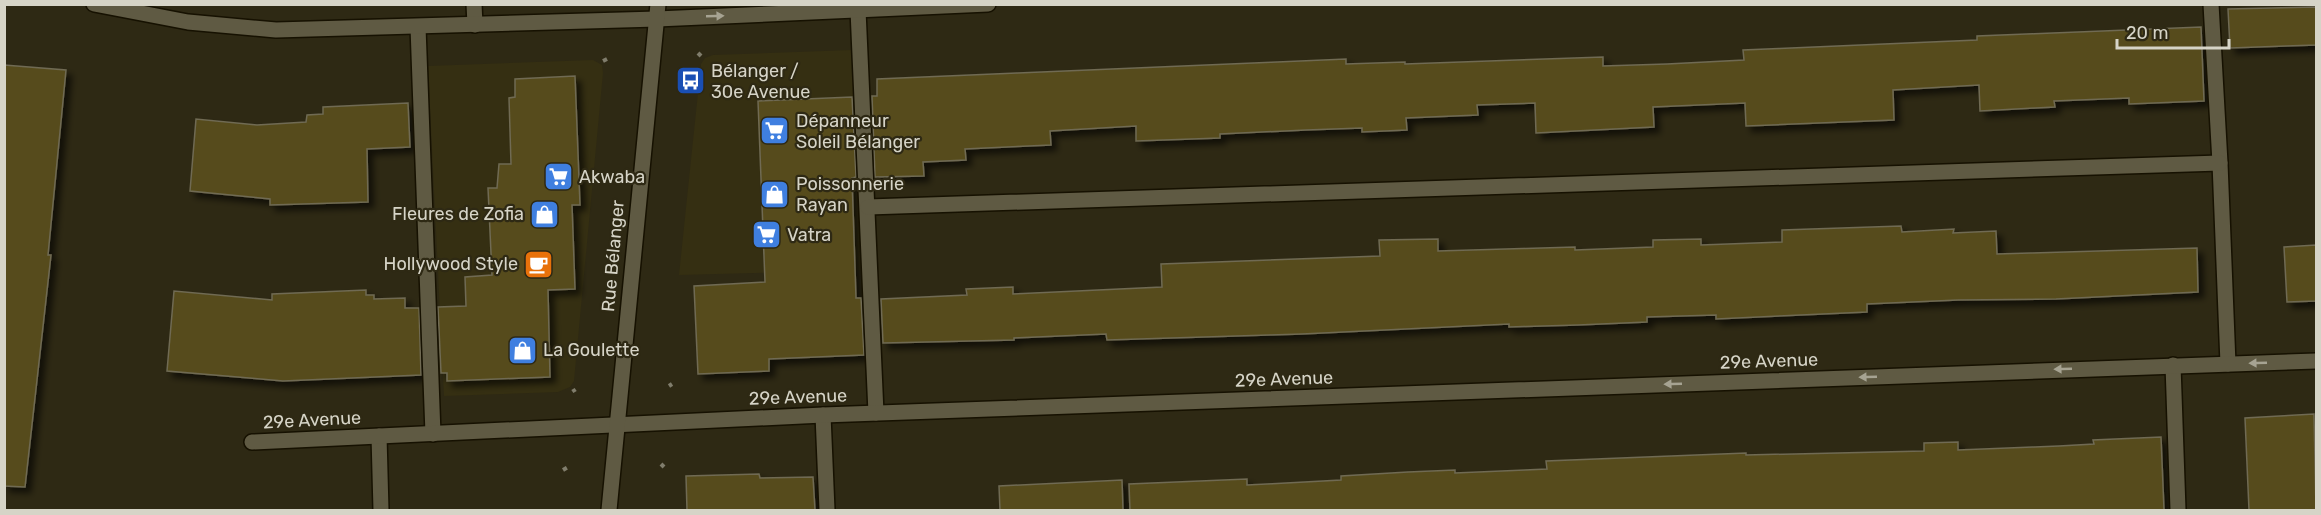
<svg xmlns="http://www.w3.org/2000/svg" width="2321" height="515" font-family="Rubik,sans-serif">
	<style>
		.built { fill: #352f12 }
		.building { fill: #574c1c; stroke: #6f6a53; stroke-width: 1.5; filter: url(#shadow) }
		.lines { fill: none; stroke-linecap: round; stroke-linejoin: round }
		.service-casing { stroke: #161101; stroke-width: 18 }
		.minor-casing { stroke: #161101; stroke-width: 18 }
		.tertiary-casing { stroke: #161101; stroke-width: 18 }
		.path { stroke: #807d6c; stroke-width: 4; stroke-dasharray: 4.5 4.5; stroke-linecap: butt }
		.service { stroke: #5f5a43; stroke-width: 15 }
		.minor { stroke: #5f5a43; stroke-width: 15 }
		.tertiary { stroke: #5f5a43; stroke-width: 15 }
		.oneway { fill: #a6a392 }
		.labels { text-anchor: middle; dominant-baseline: central; stroke-width: 4.5; stroke-linejoin: round; paint-order: stroke }
		.poi-label { font-size: 18px; fill: #d6d4c7; stroke: #2e2914; text-anchor: start }
		.street-label { font-size: 18px; fill: #d6d4c7; stroke: #2e2914 }
	</style>
	<defs>
		<filter id="shadow"><feDropShadow dx="5.5" dy="5.5" stdDeviation="3" flood-color="#0009"/></filter>
	</defs>
	<rect width="100%" height="100%" fill="#2e2914"/>
	<g class="built">
		<path d="M852,50L861,270L679,275L701,64L705,58L713,55Z"/>
		<path d="M593,60L602,65L603,73L574,381L570,387L558,392L444,396L428,66Z"/>
	</g>
	<g class="building">
		<path d="M2316,7V45L2230,48L2228,9Z"/>
		<path d="M2201,27L2204,101L2129,104V98L2054,101L2055,107L1980,111L1979,85L1893,90L1894,120L1746,126L1745,103L1653,107L1654,127L1536,133L1535,103L1477,105L1478,115L1406,118L1407,130L1362,132V128L1306,130L1220,134V138L1136,141V126L1050,131L1051,145L965,149L966,160L923,162L924,176L875,177L872,96H877V79L1346,59V64L1405,62V64L1603,57V66L1667,64L1744,60L1743,50L1977,40V36Z"/>
		<path d="M4,65L66,70L48,255H51L25,487L4,486Z"/>
		<path d="M575,76L580,205H572L575,289L548,290L550,377L447,381V373H441L438,307L466,306L465,277L492,275L488,188H497L499,164H511L509,98L515,97V79Z"/>
		<path d="M852,97L856,177L852,178L856,298H861L864,355L769,359V371L698,374L694,286L765,282L758,101Z"/>
		<path d="M408,103L410,147L367,149L368,202L270,205V199L190,191L196,119L257,125L306,122L307,115L323,114V107Z"/>
		<path d="M1901,226L1902,232L1954,229L1953,233L1996,231L1997,254L2197,248L2198,292L2056,299L1958,300L1867,304V312L1716,319V315L1647,317V322L1578,325L1509,327V324L1302,334L1107,340L1106,334L1014,338V340L883,343L881,299L967,295L966,289L1013,287V294L1162,287L1161,264L1380,256L1379,240L1438,239V251L1575,247V250L1653,247V240L1701,239V245L1782,242V230Z"/>
		<path d="M2316,245V301L2287,302L2284,247Z"/>
		<path d="M366,290V295H374V299L405,298V308H419L421,375L283,381L167,371L174,291L272,300V294Z"/>
		<path d="M2314,414L2316,510H2249L2245,418Z"/>
		<path d="M2161,437L2164,510H1130L1129,484L1247,479V485L1341,480V476L1408,472L1455,470V473L1547,469L1546,461L1746,453V455L1924,451V443L1958,442V450L2059,446L2094,444L2093,440Z"/>
		<path d="M759,474L760,478L813,477L815,510H687L686,476Z"/>
		<path d="M1122,480L1123,510H1000L999,486Z"/>
	</g>
	<g class="lines">
		<defs>
			<g id="service">
				<path d="M474,4L475,25"/>
				<path d="M2211,4L2220,163L2228,364"/>
				<path d="M858,10L876,413"/>
				<path d="M418,27L433,434"/>
				<path d="M868,207L2220,163"/>
				<path d="M2173,365L2178,510"/>
				<path d="M823,415L827,510"/>
				<path d="M379,436L381,510"/>
			</g>
			<g id="minor">
				<path d="M657,19L988,4"/>
				<path d="M252,442L823,415L2316,361"/>
			</g>
			<g id="tertiary">
				<path d="M94,4L188,22L276,30L657,19"/>
				<path d="M609,510L658,4"/>
			</g>
		</defs>
		<use href="#service" class="service-casing"/>
		<use href="#minor" class="minor-casing"/>
		<use href="#tertiary" class="tertiary-casing"/>
		<g class="path">
			<path d="M698,53L701,56"/>
			<path d="M603,61L607,59"/>
			<path d="M669,386L672,384"/>
			<path d="M573,389L575,392"/>
			<path d="M661,464L664,467"/>
			<path d="M563,470L568,467"/>
		</g>
		<use href="#service" class="service"/>
		<use href="#minor" class="minor"/>
		<use href="#tertiary" class="tertiary"/>
	</g>
	<defs><path id="oneway-solid" d="M-6-.8H1V-3.2L6.5 0L1 3.2V.8H-6Z" transform="scale(1.5)"/></defs>
	<g class="oneway">
		<use href="#oneway-solid" transform="translate(715 16) rotate(-2)"/>
		<use href="#oneway-solid" transform="translate(2258 363) rotate(178)"/>
		<use href="#oneway-solid" transform="translate(2063 369) rotate(178)"/>
		<use href="#oneway-solid" transform="translate(1868 377) rotate(178)"/>
		<use href="#oneway-solid" transform="translate(1673 384) rotate(178)"/>
	</g>
	<defs>
		<symbol id="bus-square" viewBox="-11 -11 22 22"><rect x="-9" y="-9" width="18" height="18" rx="4" fill="#1a4fb4" stroke="#2e2914"/><path d="M-5-6H5V4H4V6H2V4H-2V6H-4V4H-5ZM-3.5-4V0h7V-4ZM-3.5 1.2v1.5H-2V1.2ZM2 1.2v1.5H3.5V1.2Z" fill="#fff"/></symbol>
		<symbol id="supermarket-square" viewBox="-11 -11 22 22"><rect x="-9" y="-9" width="18" height="18" rx="4" fill="#3f7fe0" stroke="#2e2914"/><path d="M-6-5.5h2.5l.6 2H6L4.5 2H-2.5L-4.4-4H-6ZM-1.5 3.2a1.3 1.3 0 1 0 .1 0ZM3 3.2a1.3 1.3 0 1 0 .1 0Z" fill="#fff"/></symbol>
		<symbol id="shop-square" viewBox="-11 -11 22 22"><rect x="-9" y="-9" width="18" height="18" rx="4" fill="#3f7fe0" stroke="#2e2914"/><path d="M-5-2.5h2.3a2.7 3.5 0 0 1 5.4 0H5L5.5 6h-11ZM-1.5-2.5h3a1.5 2.3 0 0 0-3 0Z" fill="#fff"/></symbol>
		<symbol id="cafe-square" viewBox="-11 -11 22 22"><rect x="-9" y="-9" width="18" height="18" rx="4" fill="#e8710a" stroke="#2e2914"/><path d="M-5.5-4.5H6V0H3Q3 3.5 0 3.5H-2.5Q-5.5 3.5-5.5 0ZM3-3.2v2h1.7v-2ZM-6 4.5H4V6H-6Z" fill="#fff"/></symbol>
	</defs>
	<g fill-rule="evenodd">
		<use href="#bus-square" x="674" y="64" width="33" height="33"/>
		<use href="#supermarket-square" x="758" y="114" width="33" height="33"/>
		<use href="#supermarket-square" x="542" y="160" width="33" height="33"/>
		<use href="#shop-square" x="758" y="178" width="33" height="33"/>
		<use href="#shop-square" x="528" y="198" width="33" height="33"/>
		<use href="#supermarket-square" x="750" y="218" width="33" height="33"/>
		<use href="#cafe-square" x="522" y="248" width="33" height="33"/>
		<use href="#shop-square" x="506" y="334" width="33" height="33"/>
	</g>
	<g class="labels">
		<g class="poi-label">
			<text x="711" y="71">Bélanger /<tspan x="711" dy="21">30e Avenue</tspan></text>
			<text x="796" y="121">Dépanneur<tspan x="796" dy="21">Soleil Bélanger</tspan></text>
			<text x="579" y="177">Akwaba</text>
			<text x="796" y="184">Poissonnerie<tspan x="796" dy="21">Rayan</tspan></text>
			<text x="524" y="214" text-anchor="end">Fleures de Zofia</text>
			<text x="787" y="235">Vatra</text>
			<text x="518" y="264" text-anchor="end">Hollywood Style</text>
			<text x="543" y="350">La Goulette</text>
		</g>
		<g class="street-label">
			<text transform="translate(613 256) rotate(-85)">Rue Bélanger</text>
			<text transform="translate(1769 361) rotate(-2)">29e Avenue</text>
			<text transform="translate(1284 379) rotate(-2)">29e Avenue</text>
			<text transform="translate(798 397) rotate(-2)">29e Avenue</text>
			<text transform="translate(312 420) rotate(-3)">29e Avenue</text>
		</g>
	</g>
	<rect width="2321" height="515" fill="none" stroke="#d6d4c7" stroke-width="12"/>
	<path d="M2117 39v9h112v-9" fill="none" stroke="#d6d4c7" stroke-width="3"/>
	<text x="2126" y="39" font-size="18" fill="#d6d4c7" stroke="#2e2914" stroke-width="4.5" paint-order="stroke">20 m</text>
</svg>
